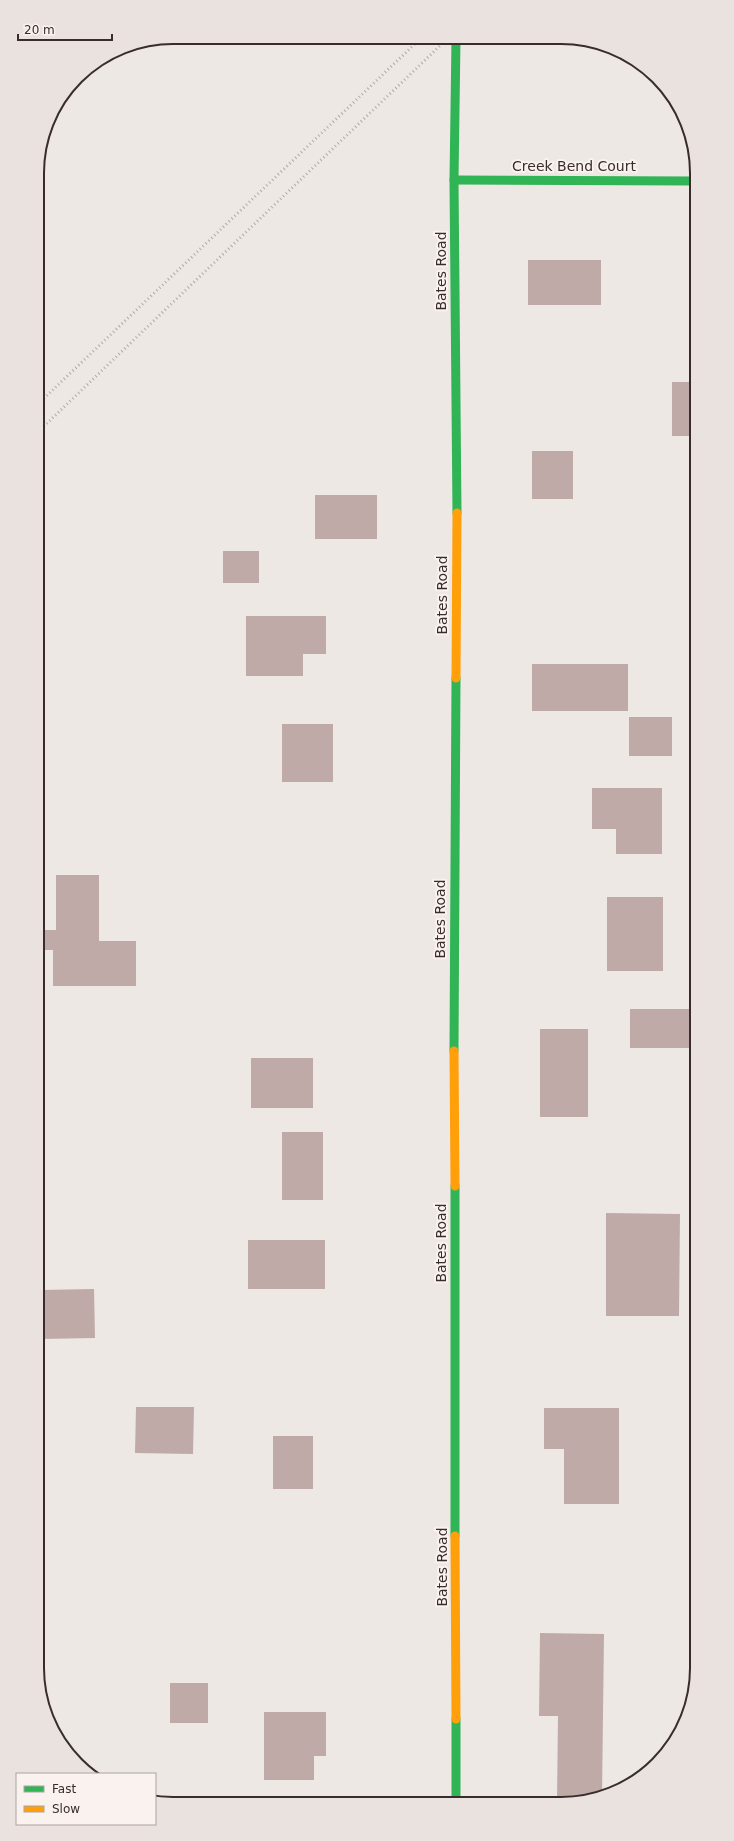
<svg xmlns="http://www.w3.org/2000/svg" width="734" height="1841" font-family="'DejaVu Sans',sans-serif">
	<style>
		.lines { fill: none; stroke-linecap: round; stroke-linejoin: round }
		.stream { stroke: #a3beb9; stroke-width: 9 }
		.building { fill: #c0aaa8 }
		.fast { stroke: #30b455; stroke-width: 9 }
		.slow { stroke: #ff9f0a; stroke-width: 9 }
		.rail { stroke: #afaaa8; stroke-width: 3; stroke-dasharray: 1 3; stroke-linecap: butt }
		.labels { text-anchor: middle; dominant-baseline: central; stroke-width: 4; stroke-linejoin: round; paint-order: stroke }
		.street-label { font-size: 14px; fill: #382d2c; stroke: #f9f2ee }
		.rim { fill: none; stroke: #382d2c; stroke-width: 2 }
	</style>
	<rect width="100%" height="100%" fill="#eee8e5"/>
	<g class="lines">
		<path class="stream" d="M677,1735L691,1702"/>
	</g>
	<g class="building">
		<rect x="528" y="260" width="73" height="45"/>
		<rect x="672" y="382" width="21" height="54"/>
		<rect x="532" y="451" width="41" height="48"/>
		<rect x="315" y="495" width="62" height="44"/>
		<rect x="223" y="551" width="36" height="32"/>
		<path d="M246,616H326V654H303V676H246Z"/>
		<rect x="532" y="664" width="96" height="47"/>
		<rect x="629" y="717" width="43" height="39"/>
		<rect x="282" y="724" width="51" height="58"/>
		<path d="M592,788H662V854H616V829H592Z"/>
		<path d="M56,875H99V941H136V986H53V950H39V930H56Z"/>
		<rect x="607" y="897" width="56" height="74"/>
		<rect x="630" y="1009" width="61" height="39"/>
		<rect x="540" y="1029" width="48" height="88"/>
		<rect x="251" y="1058" width="62" height="50"/>
		<rect x="282" y="1132" width="41" height="68"/>
		<path d="M606,1213L680,1214L679,1316H606Z"/>
		<rect x="248" y="1240" width="77" height="49"/>
		<path d="M94,1289L95,1338L41,1339L40,1290Z"/>
		<path d="M136,1407H194L193,1454L135,1453Z"/>
		<path d="M544,1408H619V1504H564V1449H544Z"/>
		<rect x="273" y="1436" width="40" height="53"/>
		<path d="M540,1633L604,1634L602,1797L596,1799L557,1800L558,1716H539Z"/>
		<rect x="170" y="1683" width="38" height="40"/>
		<path d="M264,1712H326V1756H314V1780H264Z"/>
	</g>
	<g class="lines">
		<g class="fast">
			<path d="M456,39L454,180L457,513"/>
			<path d="M454,180L693,181"/>
			<path d="M454,1051L456,678"/>
			<path d="M455,1186V1536"/>
			<path d="M456,1719V1800"/>
		</g>
		<g class="slow">
			<path d="M456,678L457,513"/>
			<path d="M454,1051L455,1186"/>
			<path d="M455,1536L456,1719"/>
		</g>
		<g class="rail">
			<path d="M38,404L420,39"/>
			<path d="M38,432L447,39"/>
		</g>
	</g>
	<g class="labels">
		<g class="street-label">
			<text x="574" y="166">Creek Bend Court</text>
			<text transform="translate(441 271) rotate(-90)">Bates Road</text>
			<text transform="translate(442 595) rotate(-90)">Bates Road</text>
			<text transform="translate(440 919) rotate(-90)">Bates Road</text>
			<text transform="translate(441 1243) rotate(-90)">Bates Road</text>
			<text transform="translate(442 1567) rotate(-90)">Bates Road</text>
		</g>
	</g>
	<path d="M0 0H734V1841H0ZM173 44H561A129 129 0 0 1 690 173V1668A129 129 0 0 1 561 1797H173A129 129 0 0 1 44 1668V173A129 129 0 0 1 173 44Z" fill="#eae2de" fill-rule="evenodd"/>
	<path class="rim" d="M173 44H561A129 129 0 0 1 690 173V1668A129 129 0 0 1 561 1797H173A129 129 0 0 1 44 1668V173A129 129 0 0 1 173 44Z"/>
	<rect x="16" y="1773" width="140" height="52" fill="#f9f2ee" stroke="#aca3a0"/>
	<rect x="24" y="1786" width="20" height="6" fill="#30b455" stroke="#aca3a0"/>
	<text x="52" y="1793" font-size="12" fill="#382d2c">Fast</text>
	<rect x="24" y="1806" width="20" height="6" fill="#ff9f0a" stroke="#aca3a0"/>
	<text x="52" y="1813" font-size="12" fill="#382d2c">Slow</text>
	<path d="M18 34v6h94v-6" fill="none" stroke="#382d2c" stroke-width="2"/>
	<text x="24" y="34" font-size="12" fill="#382d2c" stroke="#f9f2ee" stroke-width="3" paint-order="stroke">20 m</text>
</svg>
